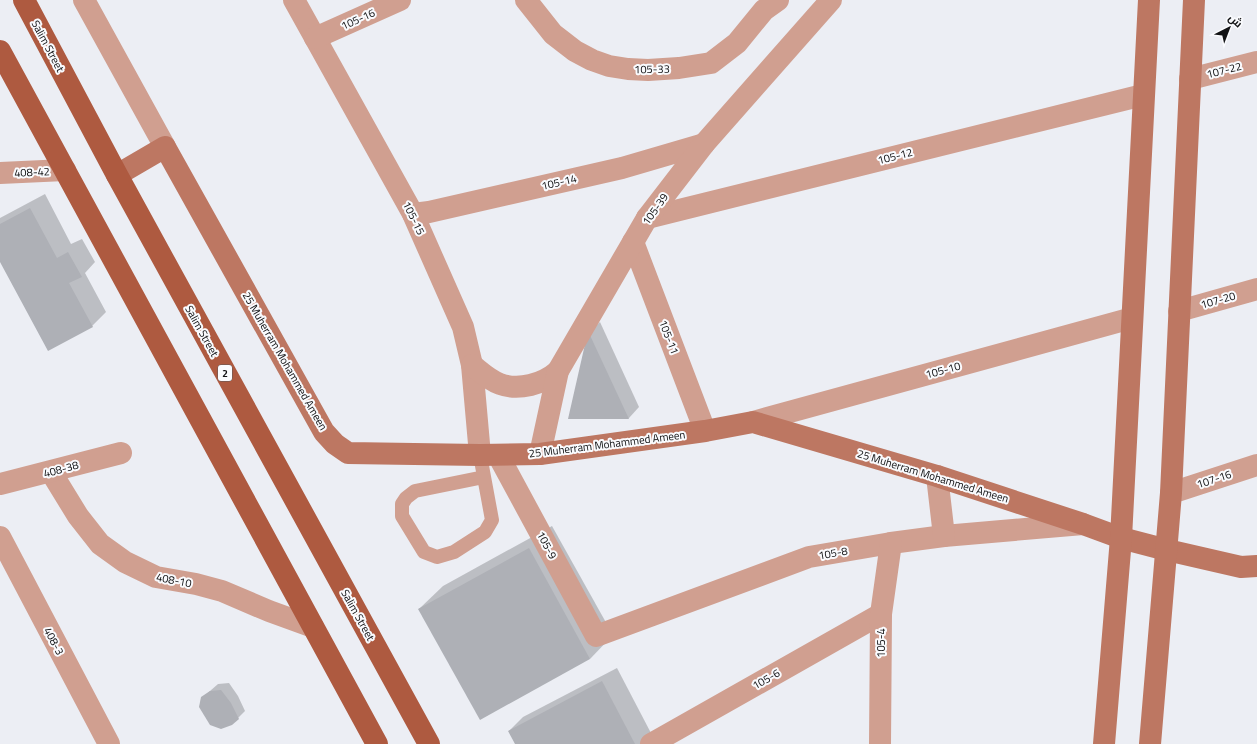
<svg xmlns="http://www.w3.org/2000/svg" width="1257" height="744" font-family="Georgia,Cairo,serif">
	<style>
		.shadow { fill: #0003 }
		.building { fill: #aeb0b6 }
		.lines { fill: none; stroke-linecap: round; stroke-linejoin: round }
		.lane { stroke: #d09f90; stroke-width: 14 }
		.street { stroke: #d09f90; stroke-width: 22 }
		.secondary { stroke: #bd7762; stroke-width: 22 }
		.primary { stroke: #ae5a40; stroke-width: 22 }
		.labels { text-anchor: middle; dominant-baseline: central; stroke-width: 4; stroke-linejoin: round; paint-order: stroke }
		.shield { fill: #fafbfe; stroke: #58595b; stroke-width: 1 }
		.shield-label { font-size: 10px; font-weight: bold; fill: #121315 }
		.street-label { font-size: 11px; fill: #121315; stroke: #fafbfe }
	</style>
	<rect width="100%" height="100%" fill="#eceef4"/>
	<g class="shadow">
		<path d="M45,194L71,244L82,239L95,262L85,273L106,312L92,326L0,260V218Z"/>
		<path d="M600,322L639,407L629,418H569L589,332Z"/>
		<path d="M552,526L613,635L590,659L419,609L443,586Z"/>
		<path d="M617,668L652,735L643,744H516L509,731L523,717Z"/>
		<path d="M229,683L238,696L245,711L238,718L202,698L218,684Z"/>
	</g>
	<g class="building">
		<path d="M30,208L57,258L68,252L82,277L69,283L93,327L48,351L0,262V224Z"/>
		<path d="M588,331L629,419H568Z"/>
		<path d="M529,548L590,659L480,720L418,609Z"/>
		<path d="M602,681L635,744H515L508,731Z"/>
		<path d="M221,690L231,703L239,719L232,725L221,729L210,725L199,707L201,697L210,691Z"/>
	</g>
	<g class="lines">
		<path class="lane" d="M480,455C484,477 488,499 492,520L485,532L454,552L437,557L424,552L402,516V504L406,498L415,491L484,477"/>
		<g class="street">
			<path d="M84,0L165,147"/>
			<path d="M294,0L413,214L463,327L472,365L480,455"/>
			<path d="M526,0L553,34L575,51L592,60L609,66L628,69L648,70L679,68L711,63L737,43L764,10L778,0"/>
			<path d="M315,38L400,0"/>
			<path d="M1190,79L1257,62"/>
			<path d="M0,173L65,170"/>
			<path d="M413,214L429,212L622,168L704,144"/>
			<path d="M647,218L1143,95"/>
			<path d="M633,242L705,431"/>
			<path d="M1179,311L1257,289"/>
			<path d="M472,365C481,372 489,380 500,384C519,391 543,384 558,371"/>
			<path d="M753,422L1132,318"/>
			<path d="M540,454L558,371L647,218L704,144L831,0"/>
			<path d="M498,455L596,636L809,557L891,543L944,536L1083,524"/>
			<path d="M51,472L78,516L100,544L125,562L156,577L196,584L222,591L269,611L313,627"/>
			<path d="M937,476L944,536"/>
			<path d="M0,484L121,453"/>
			<path d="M1171,493L1257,465"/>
			<path d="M0,537L109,744"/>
			<path d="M651,744L881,614"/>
			<path d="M880,744L881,614L891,543"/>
		</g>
		<g class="secondary">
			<path d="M117,175L165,147L324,432L335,444L348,453L480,455L540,454L705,431L753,422L937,476L1083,524L1121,538L1167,550L1241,567L1257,566"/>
			<path d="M1104,744L1121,538L1149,0"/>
			<path d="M1150,744L1171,493L1194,0"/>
		</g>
		<g class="primary">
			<path d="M24,0L117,175L429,744"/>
			<path d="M0,51L377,744"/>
		</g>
	</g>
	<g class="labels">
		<rect class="shield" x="218" y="365" width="14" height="16" rx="3"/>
		<g class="shield-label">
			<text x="225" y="373">2</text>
		</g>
		<g class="street-label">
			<text transform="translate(358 19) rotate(-24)">105-16</text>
			<text transform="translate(48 46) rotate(62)">Salim Street</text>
			<text transform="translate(652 69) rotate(-1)">105-33</text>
			<text transform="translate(1224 70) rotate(-14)">107-22</text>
			<text transform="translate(895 156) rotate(-14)">105-12</text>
			<text transform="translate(32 172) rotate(-3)">408-42</text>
			<text transform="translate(559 182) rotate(-13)">105-14</text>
			<text transform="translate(655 209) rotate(-55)">105-39</text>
			<text transform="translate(414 218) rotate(64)">105-15</text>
			<text transform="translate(1218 300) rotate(-16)">107-20</text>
			<text transform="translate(202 331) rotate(61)">Salim Street</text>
			<text transform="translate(669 337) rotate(69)">105-11</text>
			<text transform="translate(285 361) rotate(60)">25 Muherram Mohammed Ameen</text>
			<text transform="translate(943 370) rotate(-15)">105-10</text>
			<text transform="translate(607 444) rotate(-7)">25 Muherram Mohammed Ameen</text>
			<text transform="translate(61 469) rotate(-15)">408-38</text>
			<text transform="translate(933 476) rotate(17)">25 Muherram Mohammed Ameen</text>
			<text transform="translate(1214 479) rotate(-18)">107-16</text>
			<text transform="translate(547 545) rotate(62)">105-9</text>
			<text transform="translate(833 553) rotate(-10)">105-8</text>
			<text transform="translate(174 580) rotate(11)">408-10</text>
			<text transform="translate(358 615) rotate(61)">Salim Street</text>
			<text transform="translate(54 641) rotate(62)">408-3</text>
			<text transform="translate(881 643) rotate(-90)">105-4</text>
			<text transform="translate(766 679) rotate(-30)">105-6</text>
		</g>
	</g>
	<g transform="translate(1229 28) rotate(42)" stroke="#fafbfe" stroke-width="3" paint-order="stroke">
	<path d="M0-3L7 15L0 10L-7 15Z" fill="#121315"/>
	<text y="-6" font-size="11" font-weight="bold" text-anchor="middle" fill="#121315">ش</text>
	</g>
</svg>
